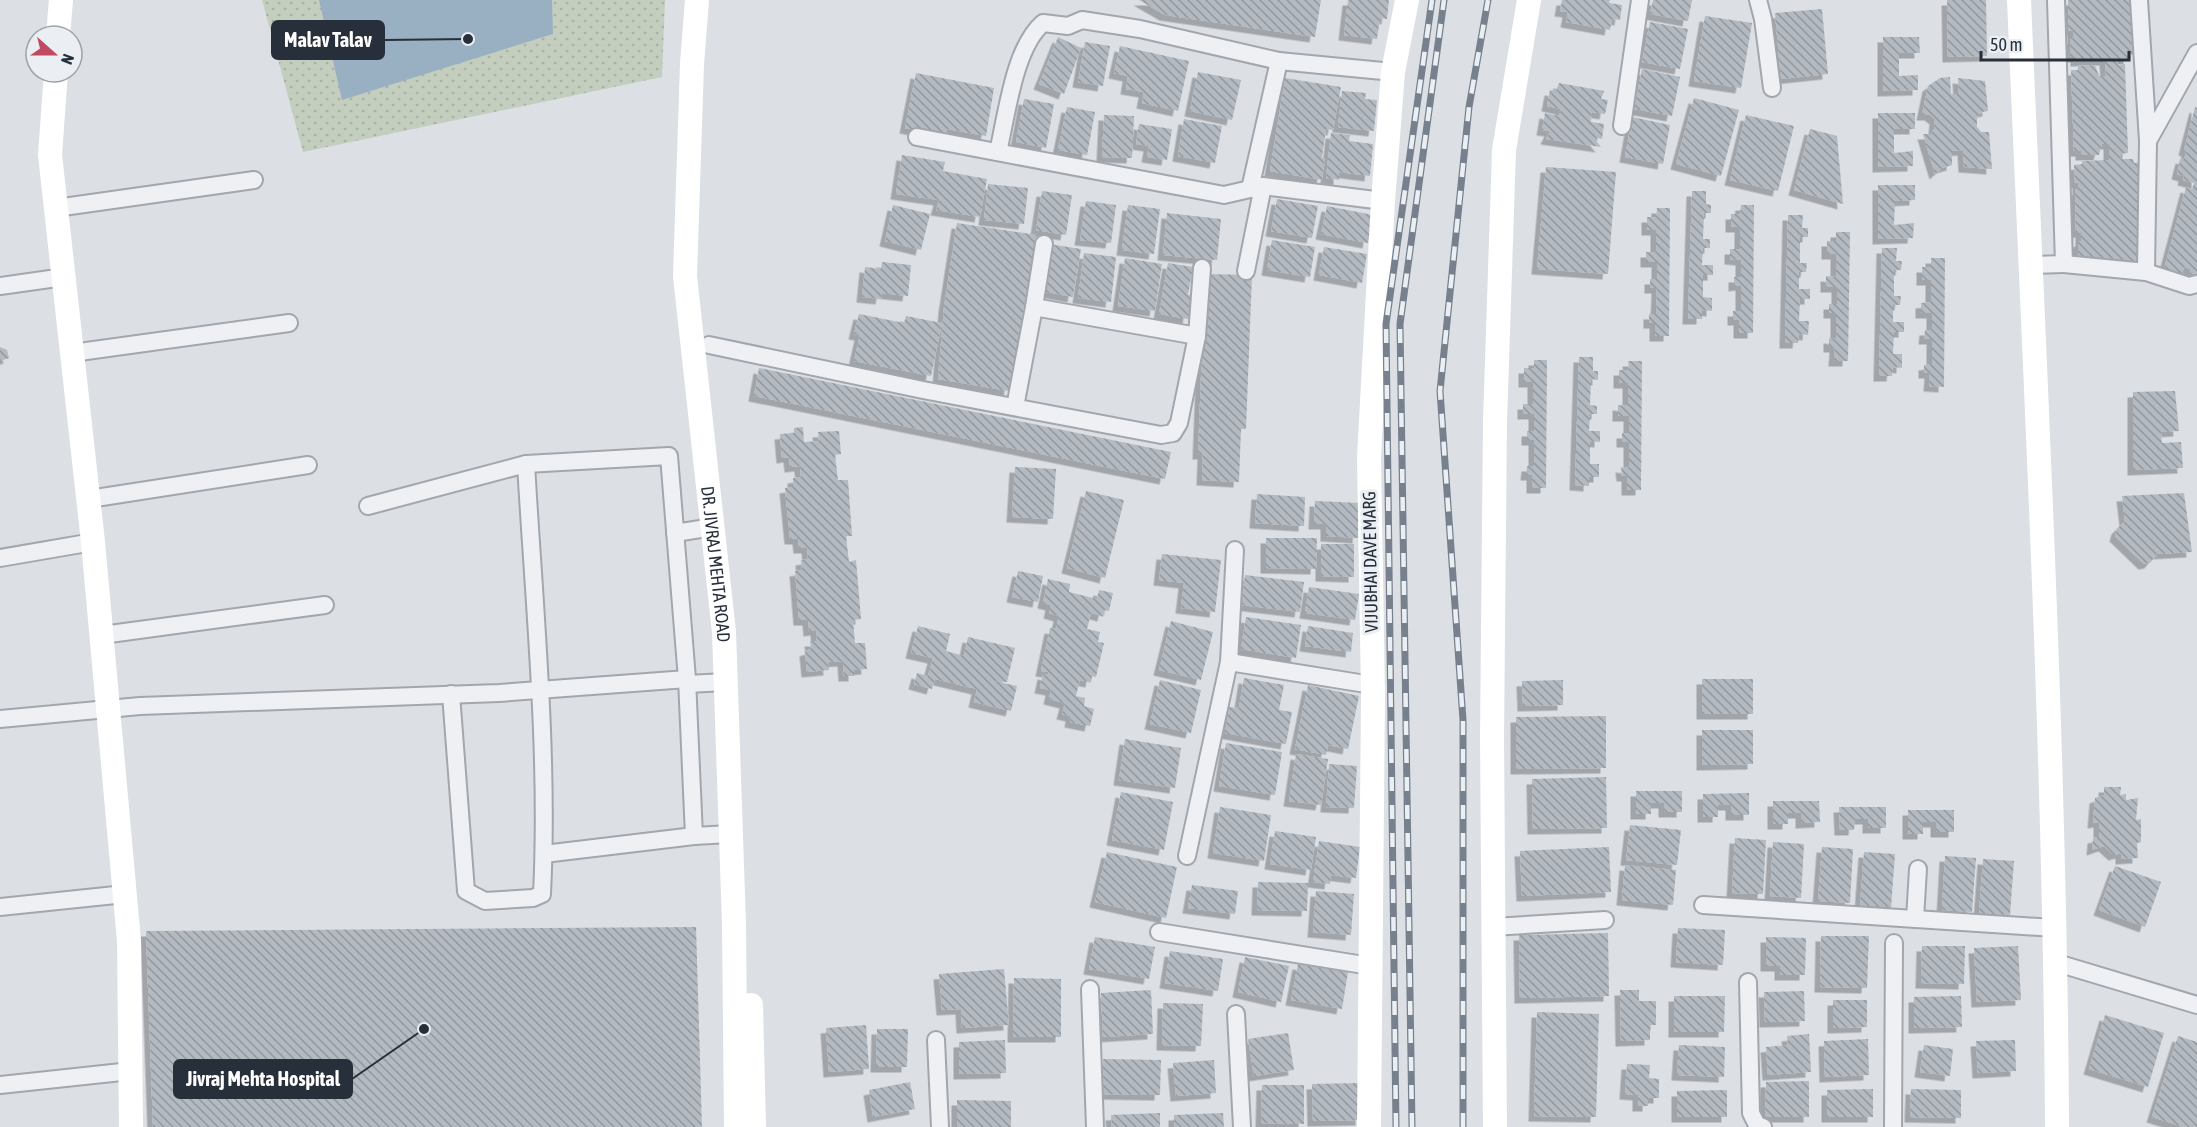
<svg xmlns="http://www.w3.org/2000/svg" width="2197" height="1127" font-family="'Asap Condensed',sans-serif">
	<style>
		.park { fill: url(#park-dots) }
		.water { fill: #99b0c2 }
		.building { fill: url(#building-back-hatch); filter: url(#shadow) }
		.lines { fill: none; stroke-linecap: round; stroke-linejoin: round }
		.street-casing { stroke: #a2a7ae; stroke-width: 20 }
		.street { stroke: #eef0f4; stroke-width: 16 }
		.secondary { stroke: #fff; stroke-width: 24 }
		.rail-casing { stroke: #77818d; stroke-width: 7 }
		.rail { stroke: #ebeff3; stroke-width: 4.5; stroke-dasharray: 14; stroke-linecap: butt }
		.labels { text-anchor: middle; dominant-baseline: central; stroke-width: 6; stroke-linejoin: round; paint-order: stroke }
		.street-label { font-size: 18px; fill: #272f3a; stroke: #ebeff3 }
		.leader { fill: none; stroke: #272f3a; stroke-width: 2 }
		.callout-dot { fill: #272f3a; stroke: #ebeff3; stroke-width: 2 }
		.callout { fill: #272f3a; stroke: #272f3a; stroke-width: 2 }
		.callout-label { font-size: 20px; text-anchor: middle; font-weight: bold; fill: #fff }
	</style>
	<defs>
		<pattern id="park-dots" width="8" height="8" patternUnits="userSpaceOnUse" patternTransform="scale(1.5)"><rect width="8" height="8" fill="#c3cebe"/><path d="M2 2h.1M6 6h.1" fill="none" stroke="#a8b1a4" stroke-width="1.8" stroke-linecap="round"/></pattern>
		<pattern id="building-back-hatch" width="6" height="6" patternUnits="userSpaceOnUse" patternTransform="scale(1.5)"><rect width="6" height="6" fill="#b4bac1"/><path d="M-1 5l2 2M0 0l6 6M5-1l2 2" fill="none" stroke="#92989e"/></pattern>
		<filter id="shadow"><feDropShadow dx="-5.5" dy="5.5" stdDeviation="0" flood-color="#0004"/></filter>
	</defs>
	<rect width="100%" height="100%" fill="#dce0e5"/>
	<path class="park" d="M262,0H665L662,77L303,152Z"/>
	<path class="water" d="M319,0H552L553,34L342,100Z"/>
	<g class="building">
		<path d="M1139,0H1321L1315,37L1165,15Z"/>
		<path d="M1348,0H1389L1387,19L1380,18L1377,39L1344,35Z"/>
		<path d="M1562,0H1610L1609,3L1622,5L1620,20L1612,19L1610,30L1566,22L1568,12L1560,11Z"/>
		<path d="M1653,0H1692L1688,21L1650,14Z"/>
		<path d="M1947,0H1986L1987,56L1948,57Z"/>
		<path d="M2068,0H2134L2135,29H2132V37H2135L2136,54L2129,55V59H2118V65L2125,64L2128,153L2120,154L2121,159H2133L2134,163L2141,162V180H2138V187H2142L2144,256L2137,257V261L2083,263L2078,259V242L2081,241V232L2076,233L2075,189L2078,190V183H2075L2074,165L2082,164V161L2109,160V144H2102L2099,155H2081V151H2074L2071,70H2078V66L2095,65L2099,76H2106L2105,60L2076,61V57H2070V39H2073V30L2068,31Z"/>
		<path d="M1822,9L1828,74L1781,79L1775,13Z"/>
		<path d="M1705,16L1752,23L1741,88L1694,81Z"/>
		<path d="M1650,22L1688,29L1680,69L1642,62Z"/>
		<path d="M1058,37L1081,48L1064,94L1039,84Z"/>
		<path d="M1883,37H1919L1920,53H1899V76L1918,75V90L1883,91Z"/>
		<path d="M1085,42L1110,46L1103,86L1078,82Z"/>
		<path d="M1120,46L1189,61L1178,111L1142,103L1144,92L1126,89L1128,76L1114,73Z"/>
		<path d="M1642,69L1680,77L1672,116L1634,109Z"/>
		<path d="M1198,72L1241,80L1232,120L1190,111Z"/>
		<path d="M916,73L994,88L986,136L947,129L946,136L905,128Z"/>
		<path d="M1950,77L1951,94H1959L1958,78L1985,81L1988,111L1982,112L1977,117V127L1981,132H1989L1992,169L1964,167L1963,150L1952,151V165L1942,168L1935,174L1923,134H1931L1934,129L1935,119L1930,115H1922L1928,86L1940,78Z"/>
		<path d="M1285,78L1341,87L1333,130L1326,129L1322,157L1325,159L1322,180L1270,171Z"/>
		<path d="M1559,83L1604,91L1601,99L1608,100L1605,114L1592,112L1591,122L1604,124L1602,139L1593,137L1601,147L1546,139L1550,131L1542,130L1545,113L1559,116L1561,109L1547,106L1550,90L1556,91Z"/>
		<path d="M1342,91L1366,93L1365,99L1377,100L1374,131L1338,127Z"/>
		<path d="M1694,98L1739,110L1721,176L1676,164Z"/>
		<path d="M1024,99L1054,104L1046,148L1016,142Z"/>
		<path d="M1067,107L1095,112L1087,155L1058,150Z"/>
		<path d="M2195,107L2197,108V282L2191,280L2190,269L2184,267L2179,283L2163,273L2186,187L2192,189L2194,183L2183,180L2184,176L2177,174L2181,158L2184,159L2187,151L2184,150Z"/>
		<path d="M1878,113H1915V129H1894V153L1913,151V166L1878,167Z"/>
		<path d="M1104,115L1134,116L1132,158L1102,157Z"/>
		<path d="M1746,115L1794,126L1778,191L1730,180Z"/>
		<path d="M1632,117L1670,125L1663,164L1625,157Z"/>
		<path d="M1184,119L1222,126L1215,163L1178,156Z"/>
		<path d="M1139,124L1172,129L1167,160L1147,157L1149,146L1136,144Z"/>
		<path d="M1810,129L1837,136L1843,204L1794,190Z"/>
		<path d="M1331,133L1350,135L1349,141L1373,144L1370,176L1339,172V180L1326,178Z"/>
		<path d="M902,155L945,162L943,171L987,179L980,217L936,210L939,200L896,194Z"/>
		<path d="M1546,167L1616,172L1608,274L1537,269Z"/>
		<path d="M988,184L1028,188L1024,224L984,220Z"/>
		<path d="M1878,185H1915V200L1895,201L1894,225L1914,223L1913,238L1878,239Z"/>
		<path d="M1042,191L1072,195L1066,235L1036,230Z"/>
		<path d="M1692,191H1706V204L1711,205V213H1704L1703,239H1710V248H1703L1702,265H1713V275H1703V297L1712,298V311L1702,310V319H1688Z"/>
		<path d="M1277,199L1318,206L1312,238L1271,231Z"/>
		<path d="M1086,201L1116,205L1111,243L1080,240Z"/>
		<path d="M893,205L930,214L921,250L885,241Z"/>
		<path d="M1128,205L1160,209L1154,254L1122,250Z"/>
		<path d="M1741,205H1754L1753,333H1739V320H1733V311H1741V285L1734,286V277H1741V260L1730,259V249H1740V227H1731V214H1740Z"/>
		<path d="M1327,206L1373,215L1368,243L1321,234Z"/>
		<path d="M1657,208H1670L1669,336H1655V323H1649V314H1656L1657,288H1650V279H1657V262H1646V252H1656V230H1647V217H1656Z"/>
		<path d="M1167,213L1221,219L1217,260L1163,255Z"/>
		<path d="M1788,215H1803L1802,228H1808V237H1800V263H1807L1806,272H1799V289H1810V299H1800L1799,321H1809L1808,335L1799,334L1798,343H1785Z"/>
		<path d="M957,223L1037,235L1009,391L938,379L944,307Z"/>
		<path d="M1836,232H1850L1848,361H1834L1835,347H1829V338L1836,339V313H1829V304H1837V287H1826V276L1836,277V254H1827V241H1836Z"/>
		<path d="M1272,240L1315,247L1310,277L1267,270Z"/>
		<path d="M1049,244L1081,249L1073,297L1041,291Z"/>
		<path d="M1324,247L1367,254L1362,283L1319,275Z"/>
		<path d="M1882,248H1897L1896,261H1902L1901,270H1894V296H1901L1900,305H1893V322H1904V332H1894L1893,354H1902V368L1893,367L1892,376H1879Z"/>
		<path d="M1084,253L1116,257L1111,302L1078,298Z"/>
		<path d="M1125,258L1162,264L1155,311L1118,306Z"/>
		<path d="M1931,258H1945L1944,387L1929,386L1930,373H1924V365L1932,364V339H1924L1925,330H1932V313H1921V303L1931,302V280H1922V267H1931Z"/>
		<path d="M882,262L911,265L908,296L882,293L881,299L862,297L865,267L881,269Z"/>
		<path d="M1168,263L1193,267L1188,295L1197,297L1194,312L1189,313L1188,319L1159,314Z"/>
		<path d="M1205,274L1252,275L1246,429H1241L1239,482L1202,480L1203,454H1198Z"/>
		<path d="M859,314L904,323L906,316L942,323L931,376L854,361L860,335L854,334Z"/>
		<path d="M0,347L7,350L9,358L0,361Z"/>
		<path d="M1579,357H1593V371H1598V380L1591,379L1590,405L1597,406V414H1590L1589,431H1600V442L1590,441V464H1599V477H1589V486L1575,485Z"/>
		<path d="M1534,360H1547L1546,488H1532V475H1526L1527,466H1534V440H1527V431H1534V414H1523V404H1533V382H1524V368H1534Z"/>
		<path d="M1628,361H1642L1641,490H1627V476H1622L1621,467L1629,468V442H1622V433H1629V416H1618V405L1628,406V383H1619V370H1629Z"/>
		<path d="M759,368L1171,452L1165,479L754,396Z"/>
		<path d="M2175,391L2179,431L2161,432L2162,443L2181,442L2183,468L2133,470V392Z"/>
		<path d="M803,427L804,442L819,441L818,432L839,431L841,454L835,455L838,480H848L852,536H846L849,562L856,560L861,619L853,620L855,643H865L867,669L854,670V676H844L843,661L828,662L829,670L807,672L805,651L811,649L810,641H817L816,630L809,631L808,620H799L795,571L802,570L801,560L808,559L807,548H799L798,539H790L785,488L793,487V478L801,477L800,466L790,467L789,457L782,458L780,434L794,433V428Z"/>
		<path d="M1015,467L1056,469L1053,519L1012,517Z"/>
		<path d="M1086,491L1124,500L1105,578L1067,568Z"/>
		<path d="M2184,493L2192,552L2157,554L2150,563L2144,564L2115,536L2117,529L2125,521L2122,496Z"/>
		<path d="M1257,494L1305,497L1304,526L1255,523Z"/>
		<path d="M1315,501L1360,503L1358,538L1326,536V524H1314Z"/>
		<path d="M1266,538H1317L1316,569L1266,568Z"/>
		<path d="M1321,544H1354V577L1321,576Z"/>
		<path d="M1162,554L1221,560L1215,612L1181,608L1184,583L1159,580Z"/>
		<path d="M1018,571L1043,576L1038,602L1012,597Z"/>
		<path d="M1245,575L1304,582L1300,612L1241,605Z"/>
		<path d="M1048,579L1070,584L1069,592L1097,599L1099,590L1113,593L1109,611L1104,610L1103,616L1091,613L1087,629L1100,632L1098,642L1104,643L1096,677L1092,676L1091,682L1080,680L1076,696L1085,698L1084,706L1094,709L1090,726L1070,722L1071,716L1062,714L1065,703L1049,699L1051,690L1040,688L1043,674L1048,675V672L1041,671L1050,628L1056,629L1059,616L1049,613L1051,605L1043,603Z"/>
		<path d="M1309,587L1359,594L1355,620L1305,613Z"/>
		<path d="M1246,617L1301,625L1296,658L1241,649Z"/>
		<path d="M1171,621L1213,632L1201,680L1159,670Z"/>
		<path d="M918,626L950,634L946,651L964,656L968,637L1015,648L1007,682L994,681L1017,686L1011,711L974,702L977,689L935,679L932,689L914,684L917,673L928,676L933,658L911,653Z"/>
		<path d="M1308,626L1353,633L1351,652L1305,646Z"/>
		<path d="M1244,678L1284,685L1279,710L1292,712L1286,744L1225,733L1229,707L1239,708Z"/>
		<rect x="1702" y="679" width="51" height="35"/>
		<path d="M1160,680L1201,690L1191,733L1150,724Z"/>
		<path d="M1563,680V705L1523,706L1522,681Z"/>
		<path d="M1308,685L1359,696L1348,749L1328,745L1326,755L1295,749Z"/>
		<path d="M1606,716V768L1516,769V717Z"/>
		<path d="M1702,730H1753V764L1702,765Z"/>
		<path d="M1125,739L1181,748L1175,788L1119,780Z"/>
		<path d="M1226,743L1282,752L1275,795L1219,786Z"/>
		<path d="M1296,754L1328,759L1321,805L1289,801Z"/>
		<path d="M1329,764L1357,766L1354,808L1326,807Z"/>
		<path d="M1606,777L1607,828L1533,829L1532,779Z"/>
		<path d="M2104,787H2121L2120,795L2126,794V800L2138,798L2136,820L2141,819V842L2137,843L2138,858L2121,859V853L2114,855L2104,846L2092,850L2093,838L2099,837V822L2093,823L2095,798L2104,795Z"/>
		<path d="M1636,791H1682V812H1664V803H1651V814H1636Z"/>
		<path d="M1121,792L1173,802L1164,850L1112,840Z"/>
		<path d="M1749,793V815H1731V805H1718V817H1703V794Z"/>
		<path d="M1773,801H1819L1820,822L1801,823V813H1788V824H1773Z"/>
		<path d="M1220,807L1271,815L1264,861L1213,853Z"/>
		<path d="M1839,807H1886V828H1868V819H1855L1854,830H1840Z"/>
		<path d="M1908,810H1954V832H1936V822H1923V834H1908Z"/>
		<path d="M1630,825L1681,830L1677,865L1626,860Z"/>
		<path d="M1275,831L1316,837L1311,870L1270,864Z"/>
		<path d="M1735,838L1766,840L1763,894L1732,893Z"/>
		<path d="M1319,841L1360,847L1356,878L1331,875L1330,884L1313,882Z"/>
		<path d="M1773,842L1804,844L1801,898L1770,896Z"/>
		<path d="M1609,847L1611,892L1522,896L1520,851Z"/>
		<path d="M1822,847L1853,849L1850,903L1818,901Z"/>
		<path d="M1107,852L1177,867L1166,918L1095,902Z"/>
		<path d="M1864,852L1895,854L1891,908L1860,906Z"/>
		<path d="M1945,856L1976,858L1972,912L1942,910Z"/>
		<path d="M1983,859L2014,861L2010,915L1979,914Z"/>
		<path d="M1625,865L1676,870L1673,905L1622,900Z"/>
		<path d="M2115,866L2161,882L2145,927L2099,910Z"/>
		<path d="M1258,882L1308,883L1307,911L1257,910Z"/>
		<path d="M1192,885L1238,891L1235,914L1188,908Z"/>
		<path d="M1316,891L1354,894L1351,935L1313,932Z"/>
		<path d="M696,927L702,1127H153L146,931Z"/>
		<path d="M1678,928L1725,930L1723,965L1676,962Z"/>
		<path d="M1608,933L1609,996L1520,998L1519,935Z"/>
		<path d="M1821,936H1869L1867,988L1820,987Z"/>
		<path d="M1095,937L1155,947L1149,979L1089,969Z"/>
		<path d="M1766,937L1806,938L1805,975H1780V966H1766Z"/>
		<path d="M1922,946H1965L1964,984L1921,983Z"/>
		<path d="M2018,946L2021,1000L1977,1002L1974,948Z"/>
		<path d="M1170,951L1223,959L1218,991L1165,983Z"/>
		<path d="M1245,957L1289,966L1281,1002L1238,992Z"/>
		<path d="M1298,964L1348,972L1342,1009L1291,1000Z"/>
		<path d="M1004,969L1009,1025L962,1028L961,1009L942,1010L939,974Z"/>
		<path d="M1014,978L1061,979V1037H1013Z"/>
		<path d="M1151,990L1153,1034L1103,1037L1101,993Z"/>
		<path d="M1620,990H1639V1001H1656V1025H1650V1040L1621,1041Z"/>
		<path d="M1804,991L1805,1021L1765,1022L1764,992Z"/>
		<path d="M1674,996H1725L1724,1032H1674Z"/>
		<path d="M1961,996L1962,1027L1914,1028V997Z"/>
		<path d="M1833,1000H1867V1027L1833,1028Z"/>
		<path d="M1163,1003L1203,1004L1201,1046L1162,1045Z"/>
		<path d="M1537,1012L1599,1014L1596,1117L1534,1116Z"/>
		<path d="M2105,1015L2164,1033L2148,1087L2089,1069Z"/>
		<path d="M866,1025L869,1069L829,1072L826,1028Z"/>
		<path d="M877,1029H908L907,1067H876Z"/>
		<path d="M1288,1033L1294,1070L1254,1076L1248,1039Z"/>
		<path d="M1809,1034L1811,1072L1768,1075L1766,1047L1788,1045L1787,1036Z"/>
		<path d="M2178,1036L2197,1042V1127H2184L2152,1117Z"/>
		<path d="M1868,1039L1869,1075L1825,1077L1824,1041Z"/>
		<path d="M1005,1040L1006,1073L959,1074V1042Z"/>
		<path d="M2015,1040L2016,1071L1978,1073L1976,1041Z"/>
		<path d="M1679,1045L1725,1047L1724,1077L1677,1075Z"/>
		<path d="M1924,1045L1953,1049L1950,1076L1920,1072Z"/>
		<path d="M1103,1059L1161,1060L1160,1095L1102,1094Z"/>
		<path d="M1214,1060L1216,1093L1176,1096L1173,1063Z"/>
		<path d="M1627,1064L1650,1065L1649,1078L1659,1079V1098H1648V1106H1638V1095L1625,1094Z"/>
		<path d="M1809,1081V1117H1765L1766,1082Z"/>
		<path d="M910,1082L915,1109L873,1117L869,1090Z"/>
		<path d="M1360,1083L1361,1120L1313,1121L1312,1084Z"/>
		<path d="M1262,1085H1304V1124L1261,1123Z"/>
		<path d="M1873,1089V1117H1827V1090Z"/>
		<path d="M1911,1089L1961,1090V1118L1910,1117Z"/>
		<path d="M1727,1090V1117H1677V1091Z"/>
		<path d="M957,1100L1011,1101V1127H957Z"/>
		<path d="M1160,1113V1127H1112L1111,1115Z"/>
		<path d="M1223,1113L1224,1127H1174V1115Z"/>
	</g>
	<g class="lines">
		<defs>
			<g id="street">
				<path d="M1758,0L1763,19L1772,88"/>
				<path d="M2056,0L2064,264L2146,272L2148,141"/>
				<path d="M2139,0L2148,141L2197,53"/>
				<path d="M1622,126L1640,0"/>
				<path d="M917,137L1224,195L1263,186L1383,201"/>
				<path d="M998,152C1007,114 1014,48 1043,23L1068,26L1082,20L1140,29L1279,61L1393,72"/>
				<path d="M1250,189L1279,61"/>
				<path d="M56,208L254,180"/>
				<path d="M2030,265L2064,264"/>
				<path d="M1246,271L1263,186"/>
				<path d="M2146,272L2189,286L2197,284"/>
				<path d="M0,286L64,277"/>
				<path d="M1034,307L1044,244"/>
				<path d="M1197,336L1202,268"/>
				<path d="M709,345L923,390L1161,435L1173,433L1179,423L1197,336L1034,307L1015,407"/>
				<path d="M72,353L289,323"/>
				<path d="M89,499L308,465"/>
				<path d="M675,533L713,527"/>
				<path d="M0,558L93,542"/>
				<path d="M102,635L325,605"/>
				<path d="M1229,662L1372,685"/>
				<path d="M687,684L726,682"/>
				<path d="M451,694L466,891L485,901L533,898L542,894C549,754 534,604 526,464"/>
				<path d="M0,719L140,706L499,693L687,679L669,456L526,464L368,506"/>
				<path d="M694,836L730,834"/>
				<path d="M544,854L694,836L687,679"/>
				<path d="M1187,856L1229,662L1235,550"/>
				<path d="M1703,905L2054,928"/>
				<path d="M0,907L125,894"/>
				<path d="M1915,919L1918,869"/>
				<path d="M1493,927L1605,920"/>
				<path d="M1159,932L1370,966"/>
				<path d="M2057,963L2197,1005"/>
				<path d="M1748,982L1751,1113L1757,1125L1763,1127"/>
				<path d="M1090,989L1095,1127"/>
				<path d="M1236,1014L1242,1127"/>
				<path d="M936,1040L940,1127"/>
				<path d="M0,1085L131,1071"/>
				<path d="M1893,1127L1894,943"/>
			</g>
		</defs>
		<use href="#street" class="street-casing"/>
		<use href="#street" class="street"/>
		<g class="secondary">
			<path id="s1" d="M697,0L692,64L685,276L724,632L734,924L736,1127"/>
			<path d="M2019,0C2035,376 2055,751 2057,1127"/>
			<path d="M58,36L61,0"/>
			<path d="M56,72L50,155L93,542L129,941L131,1127"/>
			<path d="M751,1005L754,1127"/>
			<path d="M1369,1127L1373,696L1369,457L1383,201L1393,72L1407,0"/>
			<path d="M1495,1127L1492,738L1495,422L1504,150L1529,0"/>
		</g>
		<defs>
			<g id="rail">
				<path d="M1396,1127L1386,324L1432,0"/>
				<path d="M1412,1127L1400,324L1444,0"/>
				<path d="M1463,1127V720L1440,391L1469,107L1488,0"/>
			</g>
		</defs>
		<use href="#rail" class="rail-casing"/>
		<use href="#rail" class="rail"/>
	</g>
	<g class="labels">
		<g class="street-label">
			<text transform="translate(1370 562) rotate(-91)">VIJUBHAI DAVE MARG</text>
			<text stroke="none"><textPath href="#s1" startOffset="566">DR. JIVRAJ MEHTA ROAD</textPath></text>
		</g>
	</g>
	<path class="leader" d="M468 39L384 40M424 1029L352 1079"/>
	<g class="callout-dot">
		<circle cx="468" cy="39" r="6"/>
		<circle cx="424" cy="1029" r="6"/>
	</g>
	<g class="callout">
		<rect x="272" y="21" width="112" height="38" rx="6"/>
		<rect x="174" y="1060" width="178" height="38" rx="6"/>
	</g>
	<g class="callout-label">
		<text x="328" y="47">Malav Talav</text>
		<text x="263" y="1086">Jivraj Mehta Hospital</text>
	</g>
	<g transform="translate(54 54) rotate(111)"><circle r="28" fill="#ebeff3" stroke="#9da2a9" stroke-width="1.5"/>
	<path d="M0-4.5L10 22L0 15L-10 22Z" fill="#c14a63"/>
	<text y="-9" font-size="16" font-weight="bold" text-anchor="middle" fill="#272f3a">N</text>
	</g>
	<path d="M1981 51v9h148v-9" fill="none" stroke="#272f3a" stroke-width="3"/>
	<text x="1990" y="51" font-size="18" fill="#272f3a" stroke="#ebeff3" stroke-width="4.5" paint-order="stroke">50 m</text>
</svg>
